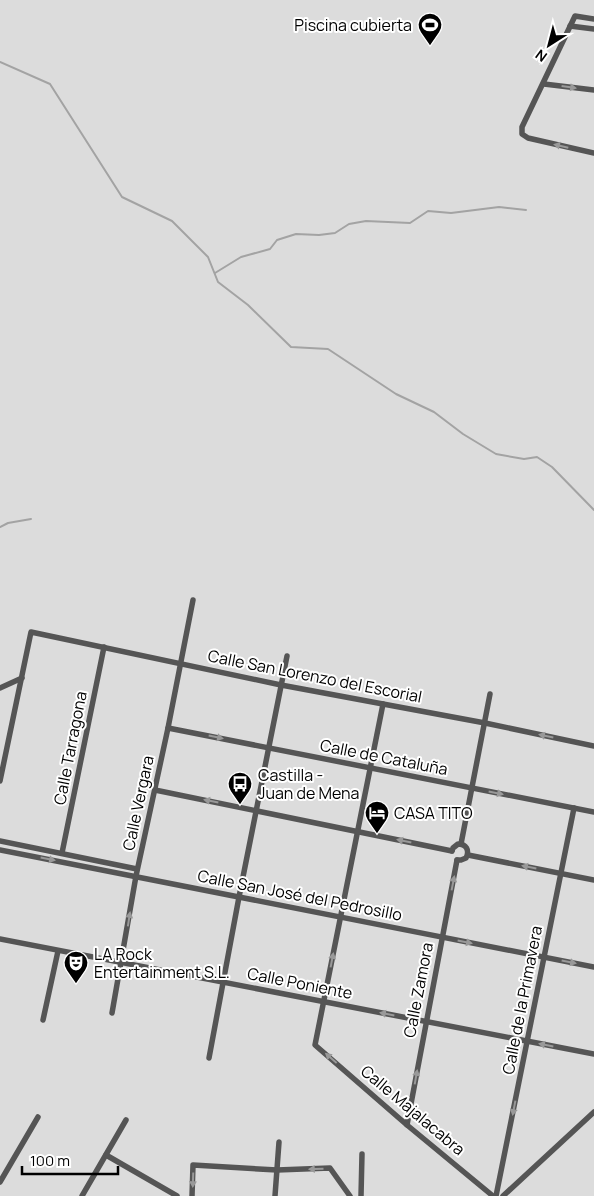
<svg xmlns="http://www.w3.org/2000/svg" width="594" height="1196" font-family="Manrope,sans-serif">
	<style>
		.park { fill: #dcdcdc }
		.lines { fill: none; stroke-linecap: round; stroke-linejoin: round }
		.stream { stroke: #a3a3a3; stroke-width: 2 }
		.minor { stroke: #555; stroke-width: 5.5 }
		.oneway { fill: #999 }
		.labels { text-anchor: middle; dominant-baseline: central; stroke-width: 4; stroke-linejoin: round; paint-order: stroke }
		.poi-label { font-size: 16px; fill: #000; stroke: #fff; text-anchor: start }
		.street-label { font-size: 16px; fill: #000; stroke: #fff }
	</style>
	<rect width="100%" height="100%" fill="#fff"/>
	<rect class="park" x="0" y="0" width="594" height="1196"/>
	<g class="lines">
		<g class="stream">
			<path d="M0,62L50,84L122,197L172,221L208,257L218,282L248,305L291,347L328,349L396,394L434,412L463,434L496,454L524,459L537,457L552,467L594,510"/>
			<path d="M215,273L241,257L270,249L277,240L296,234L319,235L335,233L349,224L366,221L410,223L428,211L451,213L499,207L526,210"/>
			<path d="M0,527L8,523L31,519"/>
		</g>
		<g class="minor">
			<path d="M594,19L575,16L522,127V134L528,138L594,153"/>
			<path d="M570,26L594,29"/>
			<path d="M544,84L594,90"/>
			<path d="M0,688L22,678"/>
			<path d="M383,704L315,1045L407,1125L493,1196"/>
			<path d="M168,728L594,812"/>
			<path d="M0,781L31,632L281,685L485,723L594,746"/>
			<path d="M155,790L452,851"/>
			<path d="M0,841L137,869"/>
			<path d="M461,844L490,694"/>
			<path d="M0,850L594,967"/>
			<path d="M452,851L453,848L458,844C466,844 470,850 466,858L461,860H457"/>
			<path d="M62,853L104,647"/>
			<path d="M468,855L594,880"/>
			<path d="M0,939L594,1054"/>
			<path d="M112,1013L136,876L168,728L193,600"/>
			<path d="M43,1020L58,951"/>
			<path d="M209,1058L239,897L287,656"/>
			<path d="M407,1125L457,860"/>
			<path d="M106,1155L177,1196"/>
			<path d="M0,1182L38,1117"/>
			<path d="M82,1196L126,1120"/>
			<path d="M192,1196L193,1165L277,1170L330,1168L350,1196"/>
			<path d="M275,1196L279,1142"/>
			<path d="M361,1196L362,1154"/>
			<path d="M496,1196L574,808"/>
			<path d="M503,1196L594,1112"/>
		</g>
	</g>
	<defs><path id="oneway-solid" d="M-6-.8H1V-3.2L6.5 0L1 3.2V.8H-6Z" transform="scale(1.25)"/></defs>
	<g class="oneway">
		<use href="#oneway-solid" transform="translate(569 87) rotate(8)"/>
		<use href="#oneway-solid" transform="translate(561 146) rotate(-167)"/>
		<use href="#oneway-solid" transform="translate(546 736) rotate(-168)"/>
		<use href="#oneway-solid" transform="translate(216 737) rotate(12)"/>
		<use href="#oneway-solid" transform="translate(496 793) rotate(11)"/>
		<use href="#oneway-solid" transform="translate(211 801) rotate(-169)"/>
		<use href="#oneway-solid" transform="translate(404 841) rotate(-168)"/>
		<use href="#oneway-solid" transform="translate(48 859) rotate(11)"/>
		<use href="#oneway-solid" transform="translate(529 867) rotate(-169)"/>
		<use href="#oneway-solid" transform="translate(453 883) rotate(-79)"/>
		<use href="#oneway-solid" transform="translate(129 919) rotate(-81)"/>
		<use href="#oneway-solid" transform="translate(465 942) rotate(11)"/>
		<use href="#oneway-solid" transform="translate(332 960) rotate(-79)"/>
		<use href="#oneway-solid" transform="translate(569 962) rotate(11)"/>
		<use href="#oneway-solid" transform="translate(387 1014) rotate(-169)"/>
		<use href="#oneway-solid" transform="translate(546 1045) rotate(-169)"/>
		<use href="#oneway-solid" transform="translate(331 1058) rotate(-139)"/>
		<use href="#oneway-solid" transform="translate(416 1077) rotate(-80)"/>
		<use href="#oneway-solid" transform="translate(514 1108) rotate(101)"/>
		<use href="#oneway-solid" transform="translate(316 1169) rotate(178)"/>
		<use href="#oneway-solid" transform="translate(193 1180) rotate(92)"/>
	</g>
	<defs>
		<symbol id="stadium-pin" viewBox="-11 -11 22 30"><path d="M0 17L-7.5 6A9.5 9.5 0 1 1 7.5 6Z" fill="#000" stroke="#fff"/><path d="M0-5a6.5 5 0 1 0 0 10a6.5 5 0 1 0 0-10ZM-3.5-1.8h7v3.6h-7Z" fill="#fff"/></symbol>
		<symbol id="bus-pin" viewBox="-11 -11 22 30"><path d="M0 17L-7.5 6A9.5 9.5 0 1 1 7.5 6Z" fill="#000" stroke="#fff"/><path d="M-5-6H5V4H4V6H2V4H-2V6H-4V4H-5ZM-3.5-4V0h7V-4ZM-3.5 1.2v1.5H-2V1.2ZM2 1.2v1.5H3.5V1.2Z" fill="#fff"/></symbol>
		<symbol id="hotel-pin" viewBox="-11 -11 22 30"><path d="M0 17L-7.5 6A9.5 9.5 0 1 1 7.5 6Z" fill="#000" stroke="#fff"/><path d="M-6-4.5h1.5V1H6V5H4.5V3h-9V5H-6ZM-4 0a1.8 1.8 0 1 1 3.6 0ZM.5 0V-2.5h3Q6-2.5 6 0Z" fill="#fff"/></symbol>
		<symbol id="theatre-pin" viewBox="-11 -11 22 30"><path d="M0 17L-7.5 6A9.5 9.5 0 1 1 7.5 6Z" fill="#000" stroke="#fff"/><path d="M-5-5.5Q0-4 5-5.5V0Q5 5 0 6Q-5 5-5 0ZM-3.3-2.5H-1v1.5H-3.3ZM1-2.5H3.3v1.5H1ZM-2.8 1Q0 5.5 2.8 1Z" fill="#fff"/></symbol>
	</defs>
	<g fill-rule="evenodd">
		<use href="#stadium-pin" x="416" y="11" width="28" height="38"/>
		<use href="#bus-pin" x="226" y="770" width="28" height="38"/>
		<use href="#hotel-pin" x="363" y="799" width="28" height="38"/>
		<use href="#theatre-pin" x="62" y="949" width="28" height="38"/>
	</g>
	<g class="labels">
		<g class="poi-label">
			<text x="412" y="25" text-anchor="end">Piscina cubierta</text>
			<text x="258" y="775">Castilla -<tspan x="258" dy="18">Juan de Mena</tspan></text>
			<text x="394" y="813">CASA TITO</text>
			<text x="94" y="954">LA Rock<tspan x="94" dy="18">Entertainment S.L.</tspan></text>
		</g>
		<g class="street-label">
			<text transform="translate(315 676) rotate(11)">Calle San Lorenzo del Escorial</text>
			<text transform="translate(70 748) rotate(-79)">Calle Tarragona</text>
			<text transform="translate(384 757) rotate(11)">Calle de Cataluña</text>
			<text transform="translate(138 803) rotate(-78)">Calle Vergara</text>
			<text transform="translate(300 895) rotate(11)">Calle San José del Pedrosillo</text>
			<text transform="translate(300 983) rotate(11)">Calle Poniente</text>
			<text transform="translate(418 990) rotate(-79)">Calle Zamora</text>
			<text transform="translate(522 1000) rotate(-79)">Calle de la Primavera</text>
			<text transform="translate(413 1110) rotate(40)">Calle Majalacabra</text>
		</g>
	</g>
	<g transform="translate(549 45) rotate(216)" stroke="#ffffff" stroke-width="4" paint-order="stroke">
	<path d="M0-4L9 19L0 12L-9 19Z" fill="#000000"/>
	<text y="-8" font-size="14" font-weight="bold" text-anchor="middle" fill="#000000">N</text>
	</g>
	<path d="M22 1166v8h96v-8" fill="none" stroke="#000000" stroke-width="2.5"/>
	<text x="30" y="1166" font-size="15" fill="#000000" stroke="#ffffff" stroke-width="4" paint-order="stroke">100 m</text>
</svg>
